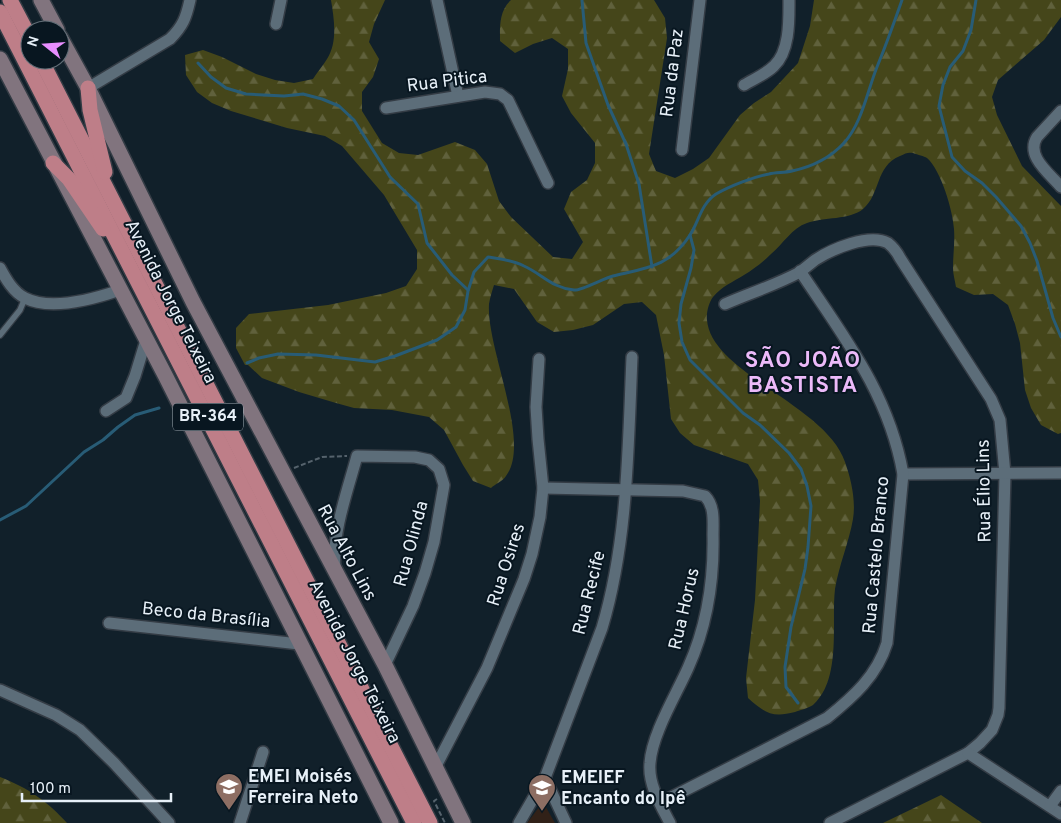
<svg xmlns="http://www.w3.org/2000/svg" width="1061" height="823" font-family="Overpass,sans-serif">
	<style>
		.education { fill: #312118 }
		.forest { fill: url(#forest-firs) }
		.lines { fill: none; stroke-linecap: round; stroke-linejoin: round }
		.stream { stroke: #285c76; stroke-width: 3 }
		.service-casing { stroke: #343c45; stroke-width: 8 }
		.minor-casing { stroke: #343c45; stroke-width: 14 }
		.secondary-casing { stroke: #343c45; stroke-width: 18 }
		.trunk-casing { stroke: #343c45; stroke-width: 18 }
		.path { stroke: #55626c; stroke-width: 2; stroke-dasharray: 5 2.5; stroke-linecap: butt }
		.service { stroke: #5c6d79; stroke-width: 5.5 }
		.minor { stroke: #5c6d79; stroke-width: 11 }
		.secondary { stroke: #81747e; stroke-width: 15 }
		.trunk { stroke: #be7e88; stroke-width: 15 }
		.labels { text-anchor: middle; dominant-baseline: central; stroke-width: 4; stroke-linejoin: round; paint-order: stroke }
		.shield { fill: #081620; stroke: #a4afb7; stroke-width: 1 }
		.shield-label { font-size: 16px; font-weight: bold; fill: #e7f0f8 }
		.street-label { font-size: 18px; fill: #e7f0f8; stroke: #081620 }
		.poi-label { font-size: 18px; font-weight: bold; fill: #e7f0f8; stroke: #081620; text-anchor: start }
		.district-label { font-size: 22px; font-weight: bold; letter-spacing: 1px; fill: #ecbaf9; stroke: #081620 }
	</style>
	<defs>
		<pattern id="forest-firs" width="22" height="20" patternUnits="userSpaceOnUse" patternTransform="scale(1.25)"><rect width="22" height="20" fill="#45461a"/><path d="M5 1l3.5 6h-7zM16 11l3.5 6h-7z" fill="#60613c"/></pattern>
	</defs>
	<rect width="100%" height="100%" fill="#11202a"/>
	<path class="education" d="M543,802L555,823H527Z"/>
	<g class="forest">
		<path d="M331,0H385L374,24L369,42L379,59L373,77L362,92V111L382,143L399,153L418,155L455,142L475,150L487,164L499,201L511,217L553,257L572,259L583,242L564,209L571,192L587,180L595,163V143L571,113L562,96L568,69V49L552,38L533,44L515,53L500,41C500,26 499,11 511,0H654L665,18L667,38L649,154L656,171L675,178L693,169L709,158L740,115L754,103L771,92L798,63L810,26L814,0H1061V17L1044,40L998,80L992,97L997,115L1022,166L1061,206V433L1058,434L1041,425L1031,408L1025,390L1020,343L1015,324L1008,305L993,294L974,295L956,287C955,281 953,274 953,268C953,255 955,242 954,229C953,211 941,170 927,158C924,156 918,155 913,153C908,152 906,153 900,156C875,166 881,194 863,209C850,220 823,217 807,223C792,228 783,244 771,254C763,262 754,269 744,275C733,282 722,286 713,297C709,302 706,313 707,320C711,373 826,405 845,462C851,479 856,500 853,519C849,542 839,565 835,589C831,623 842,679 813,705C809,708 800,710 795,712C772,718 765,713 748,698L746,678L755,600L758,542L760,501L758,480L748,464L694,445L680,433L671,419L664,355L656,315L642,302L624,304L593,325L573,330L554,332L537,322L514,289L494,285C492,291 490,298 489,304C486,348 532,442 506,476C503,481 495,484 491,488L473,481L463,465L444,430L429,417L392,410L354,408L336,403L299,392L262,378L248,365H245L236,348V328L249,314L328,305L386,293L406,286L417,269V250L384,195L342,146L325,136L287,128L231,111L212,103L197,92L186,75L185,55L203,50L222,57L256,74L275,80L294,83L313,79C317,72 323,66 327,59C338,42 334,19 331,0Z"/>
		<path d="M0,777C28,788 47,801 67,823H0Z"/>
		<path d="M941,795L982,823H883Z"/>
	</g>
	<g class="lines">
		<g class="stream">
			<path d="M582,0L586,43L608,105L626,144L639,184L652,267"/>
			<path d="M976,0L971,30L963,51L950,67L943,85L939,106L952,157L965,171L982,183L996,197L1021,226L1030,243L1037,261L1053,318L1061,337"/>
			<path d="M198,63L211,77L226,88L246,94L284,96L303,94L322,99L339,106L354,120L390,177L418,204L427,243L452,275L468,290"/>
			<path d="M690,235L694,250L691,268L681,304L679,323L682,342L690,360L743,413L760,425L789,453L801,469L807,486L811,506L808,547L805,569L791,627L785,667L786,687L798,703"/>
			<path d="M247,363L259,358L278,354L316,355L375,362L395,356L437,340L456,327L465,310L468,291L474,272L488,257C501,259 512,260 524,266C542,274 552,288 574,290C581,291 604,278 613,276C647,268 669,267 690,235C699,221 701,204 716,194C730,186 753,177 769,174C776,172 784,173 792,171C811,167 830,158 844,143C862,123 867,92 877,67C886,45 894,23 902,0"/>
			<path d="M0,520L26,506L84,452L103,440L118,427L135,415L159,408"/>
		</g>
		<defs>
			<path id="service" d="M0,335L20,310L25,298"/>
			<g id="minor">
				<path d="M437,0L458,96"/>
				<path d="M276,24L281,0"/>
				<path d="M744,85C754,79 766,74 774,66C790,51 789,20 789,0"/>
				<path d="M88,88L170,39C183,26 186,18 190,0"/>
				<path d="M386,108L485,92L500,94L508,100L548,183"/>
				<path d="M1061,111L1037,137C1025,156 1050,174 1061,187"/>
				<path d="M682,150L700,0"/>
				<path d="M0,268C6,279 13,292 25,298C51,311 94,299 120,290"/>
				<path d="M725,304C750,293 776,285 800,272C805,268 810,264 815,260C832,249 869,233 888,243C893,247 897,252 900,258L991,399L1000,420L1005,474L999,708L998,715L992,730L980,743L968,753L830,823"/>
				<path d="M106,411L126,398L135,376L146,340"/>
				<path d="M903,474L1061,473"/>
				<path d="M543,488L683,491L705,496C715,506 713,522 713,535C714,581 707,626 688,668C676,695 652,734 650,763C648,784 660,804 670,823"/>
				<path d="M335,567C332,533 348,489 357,456L415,457L429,460L439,469L444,485L434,542L425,573L413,606L385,665"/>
				<path d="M109,623L299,644"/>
				<path d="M0,690L56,715L80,730L114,763L169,823"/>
				<path d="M968,753L1061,814"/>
				<path d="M436,766L487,668L524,579L532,554L540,517L543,488L538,439L536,407L539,359"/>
				<path d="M545,778L566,823"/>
				<path d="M660,803L827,718C853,697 877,676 887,643L903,474C889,394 844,337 800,271"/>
				<path d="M1050,806L1061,791"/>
				<path d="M240,823L263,752"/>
				<path d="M519,823L545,778L602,628C628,541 628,448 632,357"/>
			</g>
			<g id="secondary">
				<path d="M41,0L57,30"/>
				<path d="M60,37L88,88L193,302L385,665L463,823"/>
				<path d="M0,59L165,375L391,823"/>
			</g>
			<g id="trunk">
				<path d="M10,0L30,38"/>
				<path d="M0,12L414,823"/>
				<path d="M41,60L430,823"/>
				<path d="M88,88L90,110L105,172"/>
				<path d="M53,163L69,179L103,229"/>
			</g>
		</defs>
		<use href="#service" class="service-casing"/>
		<use href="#minor" class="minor-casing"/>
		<use href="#secondary" class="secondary-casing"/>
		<use href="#trunk" class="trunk-casing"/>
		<g class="path">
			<path d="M294,468L322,457L347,456"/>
			<path d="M437,799L434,801L445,823"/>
		</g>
		<use href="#service" class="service"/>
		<use href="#minor" class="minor"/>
		<use href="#secondary" class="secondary"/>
		<use href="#trunk" class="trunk"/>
	</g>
	<defs>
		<symbol id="school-pin" viewBox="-11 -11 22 30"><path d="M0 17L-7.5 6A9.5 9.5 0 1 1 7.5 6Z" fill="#8d6e63" stroke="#081620"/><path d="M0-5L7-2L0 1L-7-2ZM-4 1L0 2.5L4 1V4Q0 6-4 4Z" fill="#fff"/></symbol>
	</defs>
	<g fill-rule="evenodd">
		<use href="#school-pin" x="213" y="771" width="32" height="43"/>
		<use href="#school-pin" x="526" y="772" width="32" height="43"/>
	</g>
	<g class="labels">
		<rect class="shield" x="173" y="403.5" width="70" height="27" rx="4"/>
		<g class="shield-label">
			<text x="208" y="417">BR-364</text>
		</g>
		<g class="street-label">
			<text transform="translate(673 73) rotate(-83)">Rua da Paz</text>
			<text transform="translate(447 82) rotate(-7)">Rua Pitica</text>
			<text transform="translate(170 302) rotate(63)">Avenida Jorge Teixeira</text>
			<text transform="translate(985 491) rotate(-91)">Rua Élio Lins</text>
			<text transform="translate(412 544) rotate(-75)">Rua Olinda</text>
			<text transform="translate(346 553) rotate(62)">Rua Alto Lins</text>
			<text transform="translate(877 555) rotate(-85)">Rua Castelo Branco</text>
			<text transform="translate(507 565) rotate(-72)">Rua Osires</text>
			<text transform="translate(590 593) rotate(-76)">Rua Recife</text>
			<text transform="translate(685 609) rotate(-77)">Rua Horus</text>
			<text transform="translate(206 616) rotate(6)">Beco da Brasília</text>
			<text transform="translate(354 662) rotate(63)">Avenida Jorge Teixeira</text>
		</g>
		<g class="poi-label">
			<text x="248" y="777">EMEI Moisés<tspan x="248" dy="21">Ferreira Neto</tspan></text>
			<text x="561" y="778">EMEIEF<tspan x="561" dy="21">Encanto do Ipê</tspan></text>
		</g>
		<g class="district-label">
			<text x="803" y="361">SÃO JOÃO<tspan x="803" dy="25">BASTISTA</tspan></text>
		</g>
	</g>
	<g transform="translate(45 45) rotate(287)"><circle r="24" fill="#081620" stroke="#616d76"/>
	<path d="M0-4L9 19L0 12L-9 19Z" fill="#e88eff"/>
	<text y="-8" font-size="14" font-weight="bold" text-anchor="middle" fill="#e7f0f8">N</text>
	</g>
	<path d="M22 793v8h149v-8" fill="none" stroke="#e7f0f8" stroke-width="2.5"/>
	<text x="30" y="793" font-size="15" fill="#e7f0f8" stroke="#081620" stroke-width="4" paint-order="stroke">100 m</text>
</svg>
